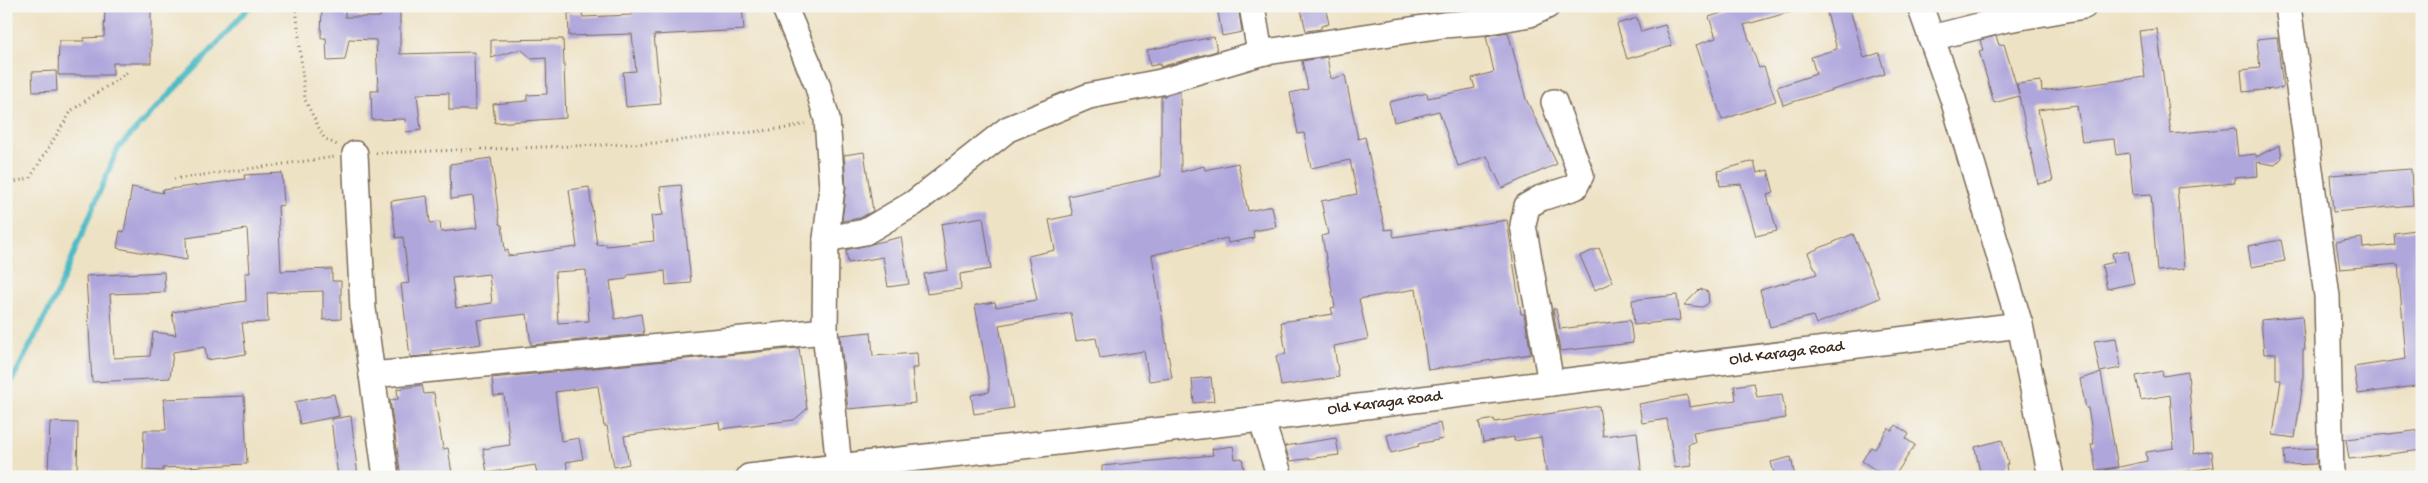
<svg xmlns="http://www.w3.org/2000/svg" width="2428" height="483" font-family="'Gochi Hand',sans-serif">
	<style>
		.lines { fill: none; stroke-linecap: round; stroke-linejoin: round }
		.stream { stroke: #4dbbc6; stroke-width: 5.5 }
		.building { fill: #afa6dc; fill-rule: evenodd }
		.minor-casing { stroke: #7a6a58; stroke-width: 28 }
		.path { stroke: #7a6a58; stroke-width: 3; stroke-dasharray: 1 4; stroke-linecap: butt }
		.minor { stroke: #fff; stroke-width: 25 }
		.labels { text-anchor: middle; dominant-baseline: central; stroke-width: 5; stroke-linejoin: round; paint-order: stroke }
		.street-label { font-size: 16px; fill: #3b2a1e; stroke: #f6f6f2 }
	</style>
	<rect width="100%" height="100%" fill="#f6f6f2"/>
	<filter id="ink" filterUnits="userSpaceOnUse"><feTurbulence type="fractalNoise" baseFrequency=".02" numOctaves="2"/><feDisplacementMap in="SourceGraphic" scale="10" xChannelSelector="R" yChannelSelector="G"/><feConvolveMatrix kernelMatrix="1 2 1 2 8 2 1 2 1" color-interpolation-filters="sRGB"/></filter>
	<filter id="wash" filterUnits="userSpaceOnUse"><feTurbulence type="fractalNoise" baseFrequency=".0096" numOctaves="4" result="noise"/><feDisplacementMap in="SourceGraphic" scale="20" xChannelSelector="R" yChannelSelector="G"/><feGaussianBlur stdDeviation="1.12" result="paint"/><feColorMatrix in="noise" values="0 0 0 0 0 0 0 0 0 0 0 0 0 0 0 0 0 1.4 0 .05"/><feComposite in="paint" operator="in"/></filter>
	<g filter="url(#wash)">
		<rect width="100%" height="100%" fill="#eee2c4"/>
		<g class="lines">
			<path class="stream" d="M6,392L57,294L118,148L207,55L250,6"/>
		</g>
		<g id="blocks">
			<g class="building">
				<path d="M105,6H151V63H113V75H58L59,41H84V38L104,37Z"/>
				<path d="M322,6H345V17H380V6H400V54L474,52L475,110H449V93L417,94L421,130L406,132L405,119L372,120L371,91H378L376,40L349,39L345,60L327,61L326,38H321Z"/>
				<path d="M632,6H742L744,30L654,35L661,104L626,107L623,72L636,71L632,34L569,36L568,13H582L583,17L632,15Z"/>
				<path d="M1217,6H1238L1242,32L1222,36Z"/>
				<path d="M1300,6H1325L1329,24L1321,26V29L1306,31Z"/>
				<path d="M1722,6H1793L1794,11L1744,25L1759,68L1764,67L1776,101L1722,120L1696,45L1716,38L1709,17L1724,12Z"/>
				<path d="M1825,6H1849L1864,58L1879,53L1885,74L1783,105L1777,87L1816,74L1811,57L1837,49Z"/>
				<path d="M1637,18L1641,32L1665,25L1672,46L1627,59L1617,24Z"/>
				<path d="M2157,29L2171,134L2235,128L2238,156L2256,154V157L2280,145L2282,158L2275,165L2257,162L2258,176L2234,178L2235,183L2177,188L2184,269L2157,271L2151,194L2133,195L2129,153L2116,155L2114,139L2082,142L2077,105L2038,110L2053,181L2038,184L2019,96L1994,103L1979,51L1983,50L1980,40L1996,36L1999,45L2004,44L2019,94L2017,84L2041,81L2042,91L2145,77L2139,31Z"/>
				<path d="M1508,32L1526,99L1557,164L1502,188L1487,156L1458,166L1439,111L1394,122L1389,102L1427,93L1428,98L1475,88L1472,78L1494,72L1486,36Z"/>
				<path d="M1214,37L1217,51L1160,67V64L1150,66L1147,50Z"/>
				<path d="M2277,37L2283,88L2243,92L2241,70L2260,68L2257,39Z"/>
				<path d="M563,39L566,118L495,123L493,104L527,101V95L547,94L546,58L532,59L521,49L491,58V40Z"/>
				<path d="M1327,57L1331,79L1345,75L1358,139L1365,137L1385,230L1392,229L1394,237L1507,220L1521,314H1524L1531,354L1428,370L1416,289L1359,299L1368,339L1334,346L1339,377L1281,386L1276,356L1286,354L1281,322L1333,314L1331,308L1335,307L1322,236L1328,234L1321,201L1357,194L1350,160L1311,168L1304,133L1298,134L1290,93L1308,89L1302,61Z"/>
				<path d="M56,71L57,91L33,92L32,72Z"/>
				<path d="M1180,91L1181,172L1204,166L1205,170L1238,163L1248,211L1272,206L1276,227L1253,231L1254,238L1228,243L1227,238L1152,255L1172,378L1149,381L1144,351L1100,358L1096,338L1076,341L1071,313L999,325L1013,408L974,414L971,395L989,392V382L975,305L995,302L996,307L1037,300L1028,256L1055,250L1049,220L1073,215L1068,196L1161,176V97Z"/>
				<path d="M864,152L873,211L860,218L842,221L846,188L844,155Z"/>
				<path d="M491,158L500,225H502L505,251L508,250V256L577,247L569,190L589,187L597,245L606,244V246L654,241L651,216L663,215L660,187L681,185L691,283L666,285L665,271L628,275L626,279L610,281L615,319L641,314L644,334L531,345L527,314L477,320L481,344L431,351L432,355L410,357L401,284L409,283L403,237L396,238L391,201L427,196L430,223L440,222L441,232L477,228L473,196L451,199L450,164ZM586,270L589,321L558,323L555,272ZM489,274L492,303L456,308L452,278Z"/>
				<path d="M1754,161L1757,173L1768,170L1774,193L1767,195L1777,231L1756,236L1741,184L1720,186L1718,171Z"/>
				<path d="M2411,169L2413,205L2333,212L2330,175Z"/>
				<path d="M282,173L284,205L278,206L281,271L332,269V281H341V319L323,320V291L267,293L268,322L242,323L246,354L207,360L205,347L173,352L170,378L92,382L86,276L164,272L165,292L110,294L114,358L150,356L153,332L176,335L172,312L246,301L245,273H250L247,229L186,238L187,260L117,248L120,231L124,232L132,187L163,193L162,190L245,179L244,175Z"/>
				<path d="M983,217L991,269L960,274L961,289L927,294L924,274L948,270L941,224Z"/>
				<path d="M2415,230L2422,309V385L2358,394L2354,367L2406,359L2398,264L2340,269L2336,242L2362,238L2363,248L2395,245L2394,233Z"/>
				<path d="M1853,234L1880,298L1816,324L1813,316L1770,327L1760,290L1817,274L1808,253Z"/>
				<path d="M901,237L909,284L888,287L883,257L848,263L846,250Z"/>
				<path d="M2281,240L2285,261L2251,267L2248,246Z"/>
				<path d="M1599,248L1613,282L1595,290L1580,256Z"/>
				<path d="M2128,250L2134,283L2107,289L2102,265L2114,262L2112,253Z"/>
				<path d="M1700,289L1708,292L1709,302L1706,305L1702,307L1684,305Z"/>
				<path d="M1677,295L1680,320L1634,325L1632,300Z"/>
				<path d="M1553,309H1556L1560,329L1630,320L1633,343L1560,351Z"/>
				<path d="M2302,316L2305,350H2303V382L2295,438L2273,435L2281,380H2276V353L2264,354L2261,320Z"/>
				<path d="M871,332L873,356L917,353L918,368H912L915,403L848,409L840,335Z"/>
				<path d="M2116,338L2121,368L2100,372L2094,341Z"/>
				<path d="M799,348L807,409L794,420L720,429L719,422L624,436L629,464L614,467L607,426H604L598,386L555,392L561,441L579,438L583,459L566,462L568,471L544,477H538L535,465L487,473L483,449L510,445L504,395L494,396L492,378Z"/>
				<path d="M2162,371L2163,376L2188,372L2194,454L2212,451L2214,467L2152,477H2107L2106,470L2147,461L2146,452L2174,448L2170,395L2141,400L2136,376Z"/>
				<path d="M2101,373L2118,467L2096,470L2091,444H2094L2088,408H2086L2080,379Z"/>
				<path d="M1211,377L1214,401L1194,403L1192,379Z"/>
				<path d="M1754,383L1757,397L1782,394L1786,418L1693,432L1695,442L1688,444L1692,466L1675,468L1667,419L1642,423L1639,404L1687,395L1689,407L1736,400L1734,386Z"/>
				<path d="M422,385L424,394L434,393L443,449L448,448L452,473L427,477H401L390,400L398,399L397,389Z"/>
				<path d="M334,394L339,416L300,424L295,402Z"/>
				<path d="M244,396L247,464L163,468V471L143,470L144,430H166L164,399Z"/>
				<path d="M1599,406L1603,436L1637,432L1642,477H1547L1541,437L1514,441V437L1483,442L1479,422L1494,419L1495,422Z"/>
				<path d="M351,416L358,477H338L331,419Z"/>
				<path d="M50,422L78,423L77,474L48,473Z"/>
				<path d="M1440,423L1443,439L1418,444L1419,446L1391,453L1387,435Z"/>
				<path d="M1896,425L1909,434L1906,439L1915,445L1894,477H1886L1862,461L1871,447L1875,449L1888,428L1892,431Z"/>
				<path d="M2422,430V450L2349,459L2346,439Z"/>
				<path d="M1336,438L1339,455L1290,461L1285,446Z"/>
				<path d="M2002,440L2008,464L2006,465L2008,477H1991L1990,471L1980,473L1975,447Z"/>
				<path d="M1233,446L1235,459L1242,458L1245,477H1102V466L1213,455L1212,449Z"/>
				<path d="M2316,448V464L2285,465L2284,450Z"/>
				<path d="M1791,457L1795,477H1775L1771,462Z"/>
			</g>
		</g>
	</g>
	<g filter="url(#ink)">
		<use href="#blocks" fill-opacity="0" stroke="#7a6a58" stroke-width="1"/>
		<g class="lines">
			<defs>
				<g id="minor">
					<path d="M784,6L817,84L827,119L832,187L826,239L825,331L839,467"/>
					<path d="M1252,6L1260,53"/>
					<path d="M1920,6L1953,99L2020,325L2051,477"/>
					<path d="M2288,6L2327,296L2331,477"/>
					<path d="M1931,38L2003,20L2084,6"/>
					<path d="M355,154L363,309L386,477"/>
					<path d="M826,239L865,232L914,203L1008,129L1089,96L1161,82L1260,53L1443,25L1484,22L1530,14L1547,6"/>
					<path d="M372,375L825,331"/>
					<path d="M1551,383L1523,225L1527,206L1541,198L1575,187L1581,175L1554,102"/>
					<path d="M1261,419L1280,477"/>
					<path id="s1" d="M749,477L1261,419L2020,325"/>
				</g>
			</defs>
			<use href="#minor" class="minor-casing"/>
			<g class="path">
				<path d="M296,6L305,100L324,138L337,145"/>
				<path d="M376,153L655,143L788,128L805,124"/>
				<path d="M174,179L335,157"/>
				<path d="M6,184L30,178L72,110L128,72"/>
			</g>
			<use href="#minor" class="minor"/>
		</g>
	</g>
	<g class="labels">
		<g class="street-label">
			<text stroke="none"><textPath href="#s1" startOffset="1045">Old Karaga Road</textPath></text>
			<text stroke="none"><textPath href="#s1" startOffset="640">Old Karaga Road</textPath></text>
		</g>
	</g>
	<rect width="2428" height="483" fill="none" stroke="#f6f6f2" stroke-width="25"/>
</svg>
